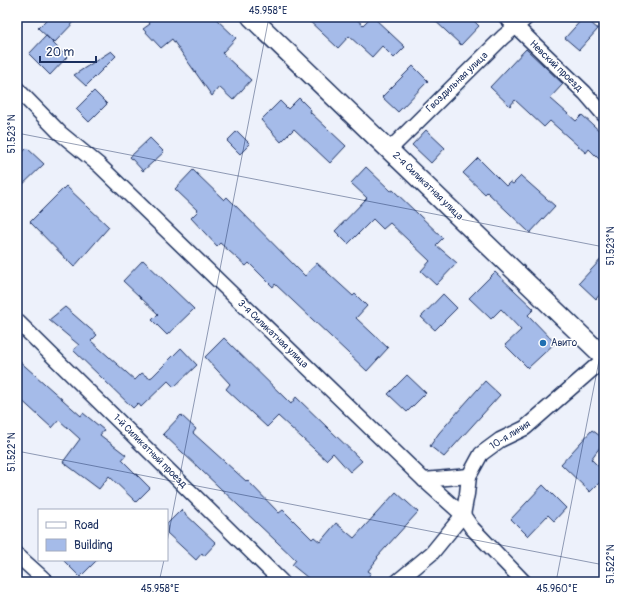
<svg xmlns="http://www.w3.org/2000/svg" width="621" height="599" font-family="Pangolin,sans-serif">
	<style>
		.building { fill: #a5bbe9; stroke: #1b2f5e }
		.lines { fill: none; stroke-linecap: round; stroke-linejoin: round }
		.minor-casing { stroke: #1b2f5e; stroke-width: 17 }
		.tertiary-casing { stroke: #1b2f5e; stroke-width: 21 }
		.minor { stroke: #fff; stroke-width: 14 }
		.tertiary { stroke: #fff; stroke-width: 18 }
		.ticks { fill: none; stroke: #1b2f5e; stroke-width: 1; stroke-opacity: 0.45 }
		.poi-dot { fill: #1f6fb2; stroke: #fff; stroke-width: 1.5 }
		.labels { text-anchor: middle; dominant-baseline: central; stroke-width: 3; stroke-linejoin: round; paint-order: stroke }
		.street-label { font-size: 10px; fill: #1b2f5e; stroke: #fff }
		.poi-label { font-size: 10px; fill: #1b2f5e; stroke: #fff; text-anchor: start }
		.neatline { fill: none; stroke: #1b2f5e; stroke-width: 1.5 }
		.ticks-label { font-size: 10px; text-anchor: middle; fill: #1b2f5e }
	</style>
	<rect width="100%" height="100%" fill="#edf1fb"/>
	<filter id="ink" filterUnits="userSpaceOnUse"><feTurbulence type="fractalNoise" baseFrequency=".025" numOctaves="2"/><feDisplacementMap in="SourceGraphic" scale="8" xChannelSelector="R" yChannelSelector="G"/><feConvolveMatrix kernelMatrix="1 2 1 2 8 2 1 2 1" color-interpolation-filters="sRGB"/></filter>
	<g filter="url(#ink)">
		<g class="building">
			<path d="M49,17H79L54,43L38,28Z"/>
			<path d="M144,17H214L236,38L222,53L251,80L233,100L219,87L212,96L172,39L161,48L143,29L150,24Z"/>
			<path d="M305,17H354L363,25L371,17H373L405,47L394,58L382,46L372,57L349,36L338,48Z"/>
			<path d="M431,17H470L479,26L461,45Z"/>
			<path d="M584,17L598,29L579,50L565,38Z"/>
			<path d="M46,36L67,57L50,75L29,54Z"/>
			<path d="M526,49L563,84L550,98L576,121L582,115L604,135V164L589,149L586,153L550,121L544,127L515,100L510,106L490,87Z"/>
			<path d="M111,51L116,56L86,86L74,75Z"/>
			<path d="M413,66L428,81L398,112L382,97Z"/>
			<path d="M94,91L107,104L89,122L76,109Z"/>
			<path d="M299,98L311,110L310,112L346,146L330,163L294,129L281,142L261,120L280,101L288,109Z"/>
			<path d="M426,130L445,148L431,163L412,145Z"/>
			<path d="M237,131L250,144L240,154L227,141Z"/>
			<path d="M150,138L164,152L143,171L130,157Z"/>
			<path d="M27,148L44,164L17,190V158Z"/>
			<path d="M478,158L506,186L510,182L513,184L521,176L555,206L530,233L487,192L485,194L463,173Z"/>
			<path d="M366,167L391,191L393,190L443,238L436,245L457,263L436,285L421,271L430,261L390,223L383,229L373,219L348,244L335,231L367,198L351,183Z"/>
			<path d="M193,170L224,200L227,197L305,276L317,263L353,296L355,294L367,306L356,318L388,348L367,371L275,284L273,287L249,263L246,266L220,243L217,246L191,218L198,211L175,189Z"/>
			<path d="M66,186L109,227L74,267L30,222Z"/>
			<path d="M604,256V290L596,299L579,283Z"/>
			<path d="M143,260L194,309L167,335L152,320L158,314L123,281Z"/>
			<path d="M495,272L534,309L528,315L555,343L528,368L505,345L521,330L501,309L491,319L469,298Z"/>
			<path d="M443,294L457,308L435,330L421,317Z"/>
			<path d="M65,307L97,335L91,341L135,380L142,373L149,378L152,377L181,348L197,365L174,387L168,381L141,407L138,403L133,408L73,350L79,345L49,320Z"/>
			<path d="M224,338L291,404L296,397L362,461L350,472L333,453L326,460L278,416L267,427L226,389L230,384L205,357Z"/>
			<path d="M17,359L81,416L83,413L104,430L100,435L126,455L122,460L150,488L136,502L109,476L99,489L63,462L80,439L59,420L52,428L17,396Z"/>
			<path d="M407,375L426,393L407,412L388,394Z"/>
			<path d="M485,381L500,395L444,457L430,446L439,433Z"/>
			<path d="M181,415L196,429L193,433L246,481L247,480L279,513L283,510L312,539L314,537L320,542L336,523L354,538L396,492L418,512L377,557L378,558L368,571L371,573L364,582H313L292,565L296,560L163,434Z"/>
			<path d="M592,430L604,439V442L591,459L604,472V478L590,492L561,464Z"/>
			<path d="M543,485L566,508L554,521L548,515L528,536L511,519Z"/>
			<path d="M181,510L216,543L204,556L202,553L196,560L167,533V524Z"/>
			<path d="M63,560H97L80,577Z"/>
		</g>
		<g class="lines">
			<defs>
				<g id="minor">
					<path d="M506,17L585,93L604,115"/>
					<path d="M17,89L60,133L99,165L424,480L463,515L472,528L524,582"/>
					<path d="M390,149L503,37L527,17"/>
					<path d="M17,321L282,582"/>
					<path d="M424,480L469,476"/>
					<path d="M17,555L47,582"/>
					<path d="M397,582L432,553L463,515L467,494L469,476L481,454L500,440L525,428L604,359"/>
				</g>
				<path id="tertiary" d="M251,17L604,357"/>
			</defs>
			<use href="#minor" class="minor-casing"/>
			<use href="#tertiary" class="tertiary-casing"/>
			<use href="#minor" class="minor"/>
			<use href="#tertiary" class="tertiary"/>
		</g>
	</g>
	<path class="ticks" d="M17,133L604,247M17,451L604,565M167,542L269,17M159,582L164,560M556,582L604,335"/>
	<circle class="poi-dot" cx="543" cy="343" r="4"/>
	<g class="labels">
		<g class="street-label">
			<text transform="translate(556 66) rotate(44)">Невский проезд</text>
			<text transform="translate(457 82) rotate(-44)">Гвоздильная улица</text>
			<text transform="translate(428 186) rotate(44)">2-я Силикатная улица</text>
			<text transform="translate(273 334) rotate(44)">3-я Силикатная улица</text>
			<text transform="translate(510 435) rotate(-32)">10-я линия</text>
			<text transform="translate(150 451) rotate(45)">1-й Силикатный проезд</text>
		</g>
		<g class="poi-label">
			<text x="551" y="343">Авито</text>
		</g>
	</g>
	<rect width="621" height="599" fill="none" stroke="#fff" stroke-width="44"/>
	<rect x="38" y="509" width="130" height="52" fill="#ffffff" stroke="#a4acbf"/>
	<rect x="46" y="522" width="20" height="6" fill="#ffffff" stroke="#a4acbf"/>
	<text x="74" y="529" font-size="12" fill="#1b2f5e">Road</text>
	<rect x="46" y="539" width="20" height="12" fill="#a5bbe9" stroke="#a4acbf"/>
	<text x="74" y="549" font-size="12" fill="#1b2f5e">Building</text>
	<path d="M40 56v6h56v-6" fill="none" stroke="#1b2f5e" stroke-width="2"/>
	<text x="46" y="56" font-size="12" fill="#1b2f5e" stroke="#ffffff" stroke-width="3" paint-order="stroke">20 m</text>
	<rect x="22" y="22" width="577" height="555" class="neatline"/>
	<g class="ticks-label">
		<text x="268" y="14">45.958°E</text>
		<text transform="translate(11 134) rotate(-90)" y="4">51.523°N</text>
		<text transform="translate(610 246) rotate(-90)" y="4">51.523°N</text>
		<text transform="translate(11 452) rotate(-90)" y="4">51.522°N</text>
		<text transform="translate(610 564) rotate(-90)" y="4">51.522°N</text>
		<text x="160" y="592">45.958°E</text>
		<text x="557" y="592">45.960°E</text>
	</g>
</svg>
